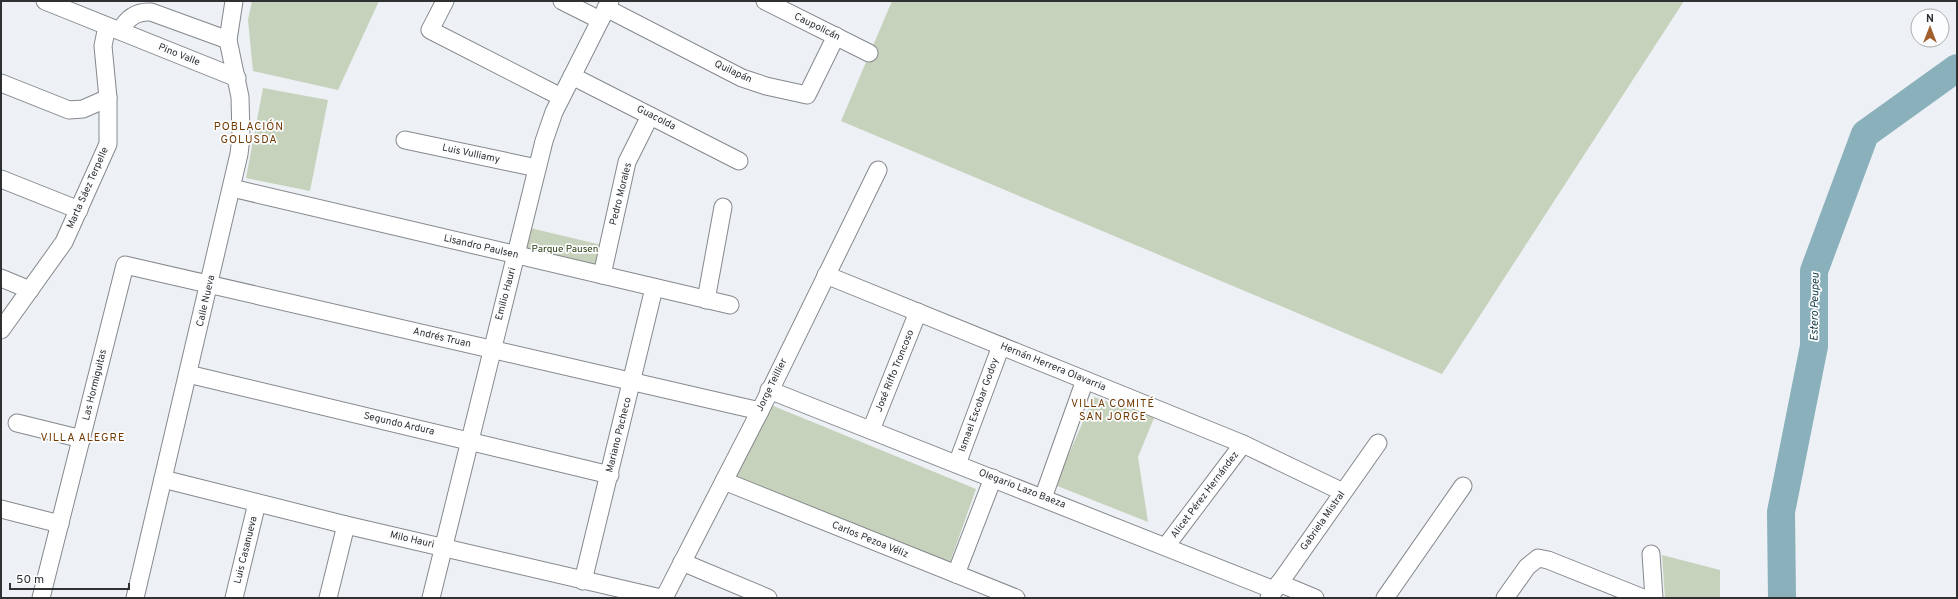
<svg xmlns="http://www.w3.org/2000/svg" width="1958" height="599" font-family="Overpass,sans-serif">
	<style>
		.green { fill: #c7d2bc }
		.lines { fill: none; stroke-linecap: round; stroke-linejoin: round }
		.river { stroke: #89b0bb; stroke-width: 28 }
		.street-casing { stroke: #85888c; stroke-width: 19 }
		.street { stroke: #fff; stroke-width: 17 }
		.labels { text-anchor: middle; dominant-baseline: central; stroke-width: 3.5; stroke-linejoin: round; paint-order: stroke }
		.street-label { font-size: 10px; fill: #2f3032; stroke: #fcfdff }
		.park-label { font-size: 10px; fill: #2d4010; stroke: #fcfdff }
		.neighbourhood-label { font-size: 11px; letter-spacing: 1px; fill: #723900; stroke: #fcfdff }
		.water-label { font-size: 11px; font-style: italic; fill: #0e343e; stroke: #fcfdff }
	</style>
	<rect width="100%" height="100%" fill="#edf0f4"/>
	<g class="green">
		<path d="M252,1H379L338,90L253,71L248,20Z"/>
		<path d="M892,1H1684L1442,374L841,121Z"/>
		<path d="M263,88L328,100L310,191L246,178Z"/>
		<path d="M530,228L606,246L600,270L524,251Z"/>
		<path d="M1094,397L1154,418L1138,457L1148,522L1055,485Z"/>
		<path d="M771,405L976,489L947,571L733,479Z"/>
		<path d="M1662,555L1720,570V598H1665Z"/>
	</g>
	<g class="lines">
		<path class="river" d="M1782,598L1781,512L1814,346V271L1865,134L1957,68"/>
		<defs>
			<g id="street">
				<path d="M45,1L237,78"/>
				<path d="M445,1L430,30L561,97"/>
				<path d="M562,1L600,20"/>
				<path d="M765,1L869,53"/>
				<path d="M606,8L742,78L766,86L807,95L836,36"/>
				<path d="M120,31C127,18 136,11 151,12L228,40"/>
				<path d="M572,76L739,161"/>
				<path d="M1,83L69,110L83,109L108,98"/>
				<path d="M405,140L537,168"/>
				<path d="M1,179L79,210"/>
				<path d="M232,188L730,305"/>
				<path d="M602,275L627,162L650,116"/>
				<path d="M826,275L1243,444L1343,492"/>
				<path d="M1,278L30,290"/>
				<path d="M706,300L723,207"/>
				<path d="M1,330L64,242L108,144V98L103,46L107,26"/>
				<path d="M188,374L610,475"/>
				<path d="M769,390L1274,590"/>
				<path d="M17,423L82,439"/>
				<path d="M871,430L918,312"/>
				<path d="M957,464L1001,346"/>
				<path d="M163,479L346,525L661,598"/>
				<path d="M724,481L1016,598"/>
				<path d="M1043,498L1085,380"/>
				<path d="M1,509L60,524"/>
				<path d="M1166,546L1243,444"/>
				<path d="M1651,554L1654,598"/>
				<path d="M682,562L768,598"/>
				<path d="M956,574L993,478"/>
				<path d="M583,581L654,288"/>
				<path d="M1279,583L1315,598"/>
				<path d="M41,598L125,265L760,411"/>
				<path d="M135,598L239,154L241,137L240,97L228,40L234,1"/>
				<path d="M234,598L257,503"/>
				<path d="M328,598L346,525"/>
				<path d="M431,598L544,141L554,112L610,1"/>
				<path d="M664,598L760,411L878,170"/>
				<path d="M1269,598L1378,443"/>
				<path d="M1385,598L1463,486"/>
				<path d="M1505,598L1527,567L1538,558L1548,560L1643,598"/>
			</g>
		</defs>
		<use href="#street" class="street-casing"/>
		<use href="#street" class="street"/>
	</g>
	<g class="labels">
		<g class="street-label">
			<text transform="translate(817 27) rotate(26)">Caupolicán</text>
			<text transform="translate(179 55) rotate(22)">Pino Valle</text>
			<text transform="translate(733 72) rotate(25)">Quilapán</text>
			<text transform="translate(656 118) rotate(27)">Guacolda</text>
			<text transform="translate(471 154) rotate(12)">Luis Vulliamy</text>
			<text transform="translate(88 188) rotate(-66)">Marta Sáez Terpelle</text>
			<text transform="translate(621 194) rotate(-76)">Pedro Morales</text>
			<text transform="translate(481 247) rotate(13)">Lisandro Paulsen</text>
			<text transform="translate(506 294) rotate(-75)">Emilio Hauri</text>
			<text transform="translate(206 301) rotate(-77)">Calle Nueva</text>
			<text transform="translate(442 338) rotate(13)">Andrés Truan</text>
			<text transform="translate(1053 367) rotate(22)">Hernán Herrera Olavarria</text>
			<text transform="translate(895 371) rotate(-68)">José Riffo Troncoso</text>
			<text transform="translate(95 385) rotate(-76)">Las Hormiguitas</text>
			<text transform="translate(772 385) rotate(-64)">Jorge Teillier</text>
			<text transform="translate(979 405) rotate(-70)">Ismael Escobar Godoy</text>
			<text transform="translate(399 424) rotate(13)">Segundo Ardura</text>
			<text transform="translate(619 435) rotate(-76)">Mariano Pacheco</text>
			<text transform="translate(1022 489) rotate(21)">Olegario Lazo Baeza</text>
			<text transform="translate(1205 495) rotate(-53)">Alicet Pérez Hernández</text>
			<text transform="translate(1323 521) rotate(-55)">Gabriela Mistral</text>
			<text transform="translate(412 540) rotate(13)">Milo Hauri</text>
			<text transform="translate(870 540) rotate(22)">Carlos Pezoa Véliz</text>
			<text transform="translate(246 550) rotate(-76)">Luis Casanueva</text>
		</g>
		<g class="park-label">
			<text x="565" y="249">Parque Pausen</text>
		</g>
		<g class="neighbourhood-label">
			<text x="249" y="127">POBLACIÓN<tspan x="249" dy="13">GOLUSDA</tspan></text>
			<text x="1113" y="404">VILLA COMITÉ<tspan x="1113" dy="13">SAN JORGE</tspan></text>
			<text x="83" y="438">VILLA ALEGRE</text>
		</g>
		<g class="water-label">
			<text transform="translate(1815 307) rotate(-89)">Estero Peupeu</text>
		</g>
	</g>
	<rect width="1958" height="599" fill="none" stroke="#2f3032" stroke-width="4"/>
	<g transform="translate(1930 28)"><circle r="19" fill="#fcfdff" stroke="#aaabad"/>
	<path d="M0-3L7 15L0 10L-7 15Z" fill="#a15f2c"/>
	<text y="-6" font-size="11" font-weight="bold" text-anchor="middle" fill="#2f3032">N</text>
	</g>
	<path d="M10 583v6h119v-6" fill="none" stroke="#2f3032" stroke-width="2"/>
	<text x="16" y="583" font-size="12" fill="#2f3032" stroke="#fcfdff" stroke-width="3" paint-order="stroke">50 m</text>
</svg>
